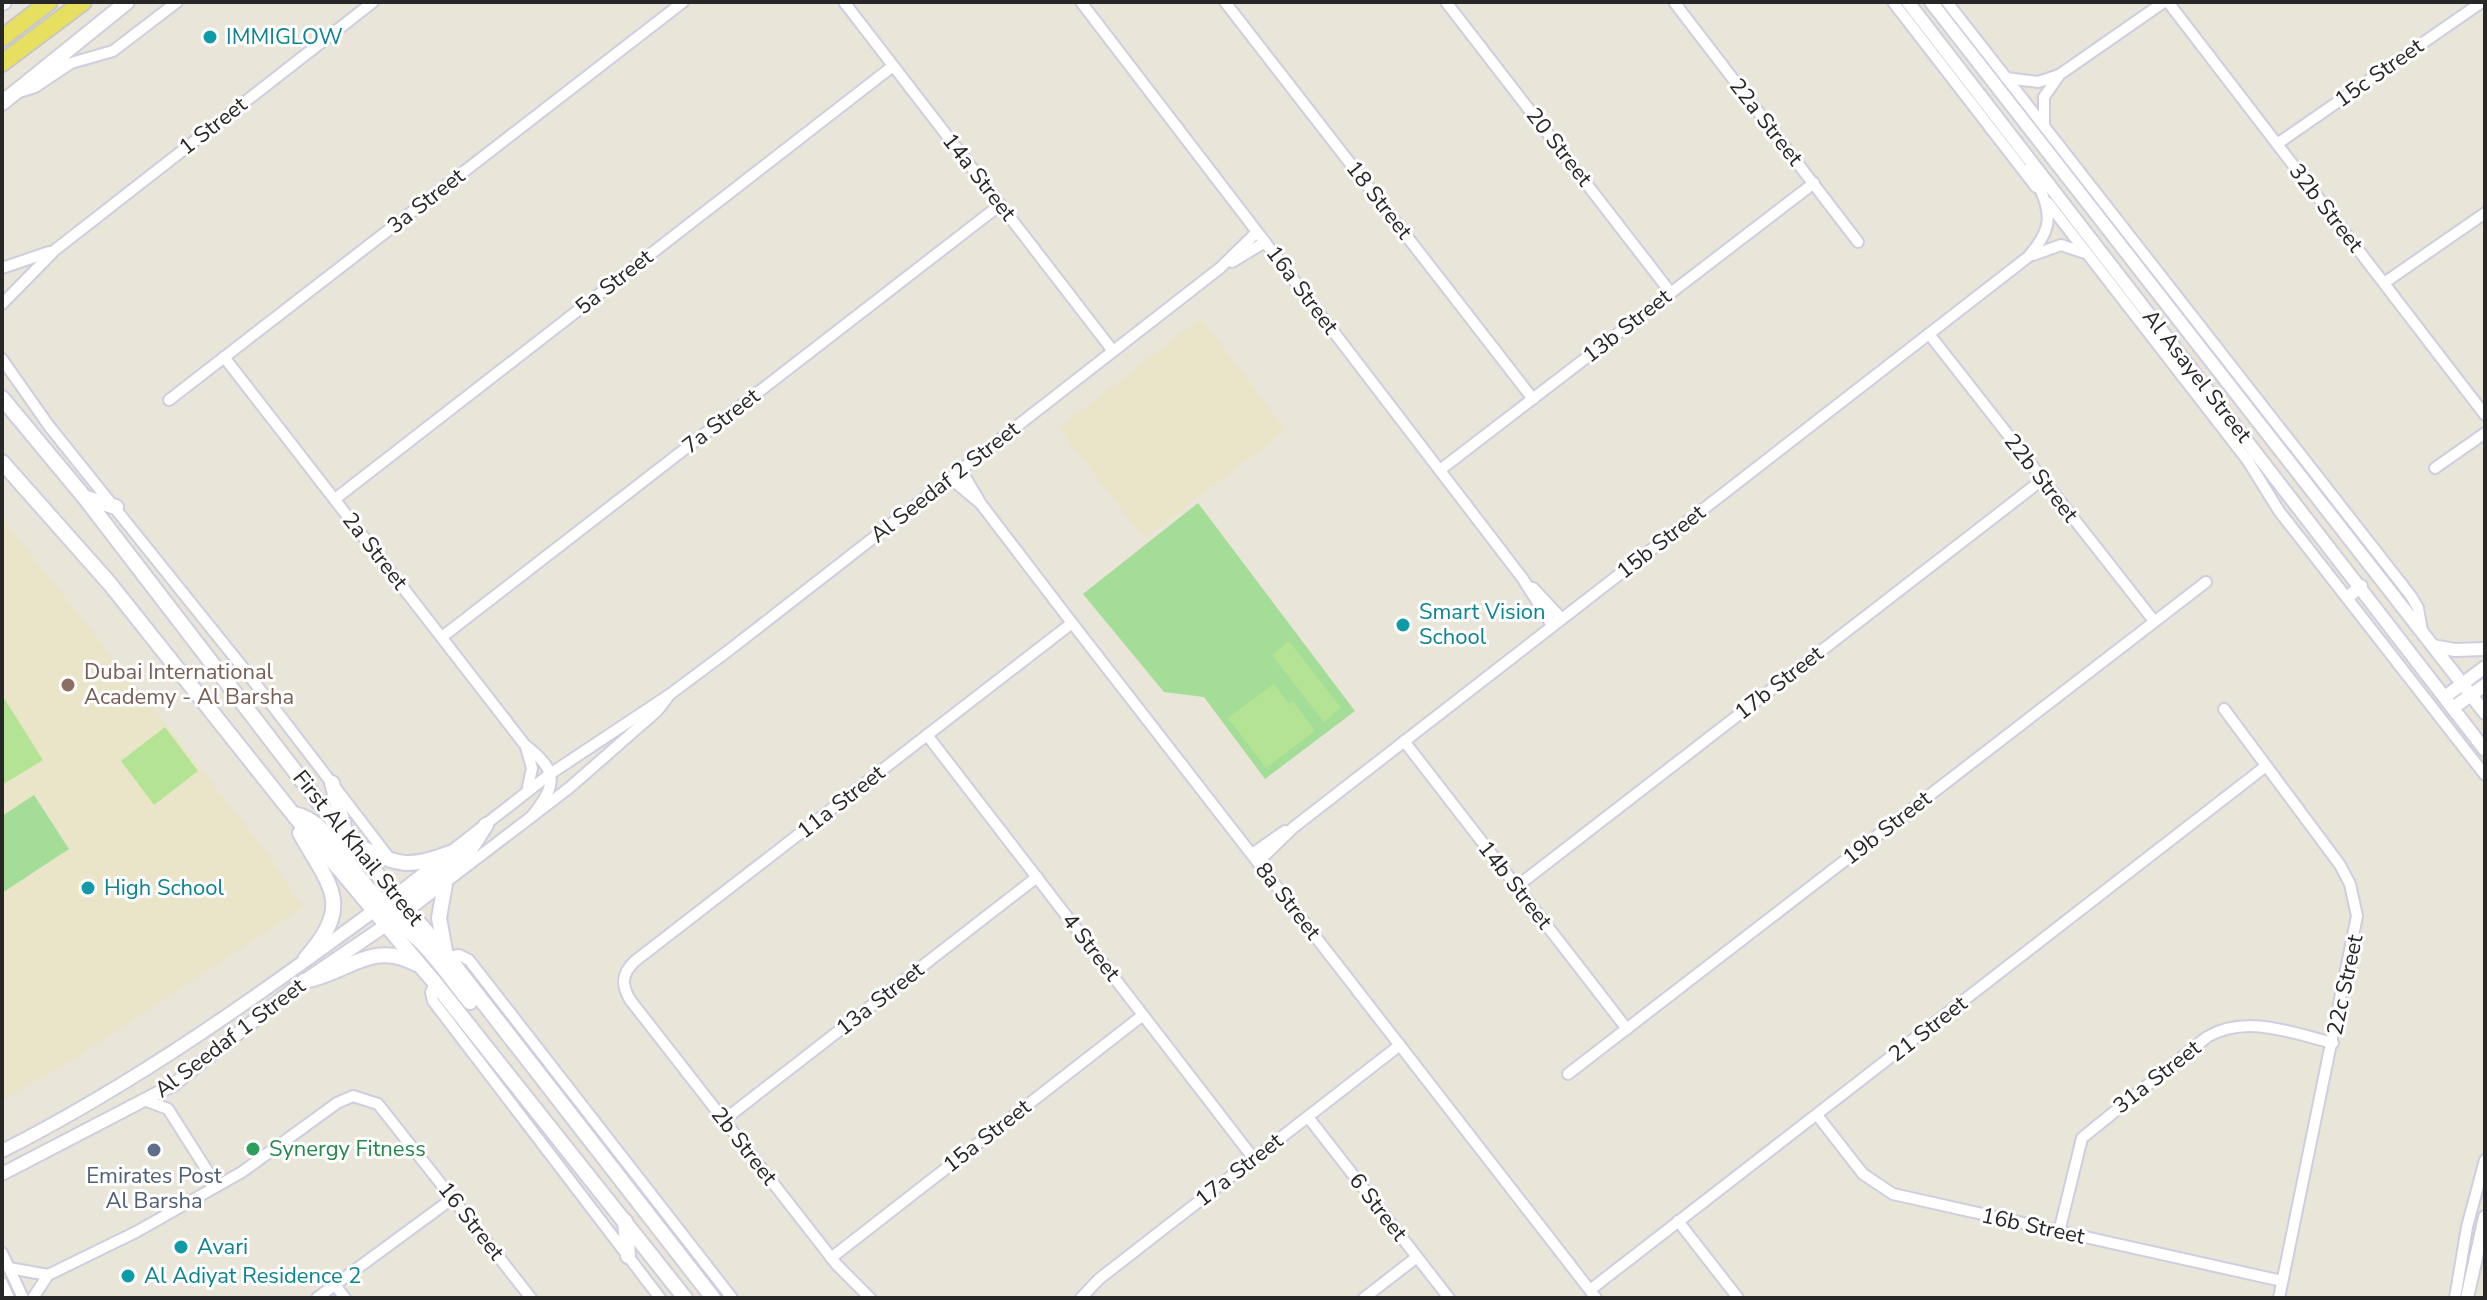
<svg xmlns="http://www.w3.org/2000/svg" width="2487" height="1300" font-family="'Nunito Sans',sans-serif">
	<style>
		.education { fill: #eae5c8 }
		.green { fill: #a3dd97 }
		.pitch { fill: #b4e493 }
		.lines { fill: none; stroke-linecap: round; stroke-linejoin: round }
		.minor-casing { stroke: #cecedf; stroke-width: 14 }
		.tertiary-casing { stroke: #cecedf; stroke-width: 16 }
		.secondary-casing { stroke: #cecedf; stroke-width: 18 }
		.primary-casing { stroke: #c7c7c7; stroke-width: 20 }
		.minor { stroke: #fff; stroke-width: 10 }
		.tertiary { stroke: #fff; stroke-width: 12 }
		.secondary { stroke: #fff; stroke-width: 14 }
		.primary { stroke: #e7df5f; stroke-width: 16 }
		.culture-dot { fill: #0f9aa8; stroke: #fff; stroke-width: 3 }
		.education-dot { fill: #8d6e63; stroke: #fff; stroke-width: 3 }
		.leisure-dot { fill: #2e9e5b; stroke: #fff; stroke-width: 3 }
		.service-dot { fill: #5c6f8a; stroke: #fff; stroke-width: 3 }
		.labels { text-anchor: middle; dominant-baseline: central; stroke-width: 6; stroke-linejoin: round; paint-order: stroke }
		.culture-label { font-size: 22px; fill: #0d838f; stroke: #fff; text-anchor: start }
		.street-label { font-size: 22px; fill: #272727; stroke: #fff }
		.education-label { font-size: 22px; fill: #785e54; stroke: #fff; text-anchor: start }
		.leisure-label { font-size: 22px; fill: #27864d; stroke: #fff; text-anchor: start }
		.service-label { font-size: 22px; fill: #4e5e75; stroke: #fff }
	</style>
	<rect width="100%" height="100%" fill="#e9e5d8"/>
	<g class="education">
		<path d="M1201,318L1286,430L1144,539L1059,428Z"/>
		<path d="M2,518L267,852L303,907L83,1053L2,1101Z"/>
	</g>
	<g class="green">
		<path d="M1198,503L1355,711L1265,779L1204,697L1164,692L1083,594Z"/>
		<path d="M34,795L69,849L2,893V816Z"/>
	</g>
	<g class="pitch">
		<path d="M1289,641L1341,708L1324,722L1272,655Z"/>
		<path d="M1274,684L1289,704L1293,701L1315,731L1266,768L1228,718Z"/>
		<path d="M2,695L43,760L2,785Z"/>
		<path d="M165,727L198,771L154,805L121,761Z"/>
	</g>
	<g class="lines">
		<defs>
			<g id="minor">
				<path d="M844,2L1113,351"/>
				<path d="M1081,2L1523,579L1552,625"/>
				<path d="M1225,2L1533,399"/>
				<path d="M1446,2L1671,293"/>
				<path d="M1674,2L1858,242"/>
				<path d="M1893,2L2036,187"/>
				<path d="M1947,2L2411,596L2418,608L2422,631"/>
				<path d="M2168,2L2485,415"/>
				<path d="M2006,78L2038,82L2059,75L2164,2"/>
				<path d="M16,93L35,87L71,63L113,51L177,2"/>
				<path d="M2044,124V97L2058,77"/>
				<path d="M2277,144L2482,2"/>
				<path d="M2048,203L2248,461L2279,511L2485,775"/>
				<path d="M2033,255L2061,245L2085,253"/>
				<path d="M1232,262L1265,242"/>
				<path d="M2,268L49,252"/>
				<path d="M2384,283L2485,213"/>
				<path d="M2,304L55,250L373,2"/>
				<path d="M1929,334L2154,621"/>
				<path d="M224,357L525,745C559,771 557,785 532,816"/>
				<path d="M2,359L49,426L248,674L390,859"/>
				<path d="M169,400L683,2"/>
				<path d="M2435,468L2485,433"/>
				<path d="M961,470L981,504L1072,623L1596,1298"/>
				<path d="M1440,470L1814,183"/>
				<path d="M950,478L981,504"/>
				<path d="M335,499L893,66"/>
				<path d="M1533,588L1561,618"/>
				<path d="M442,637L1000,205"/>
				<path d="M2224,709L2340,865L2350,884L2357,916L2279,1298"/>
				<path d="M927,735L1254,1159"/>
				<path d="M1404,741L1627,1029"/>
				<path d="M526,747L532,768L527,792"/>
				<path d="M1252,854L1285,831"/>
				<path d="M1258,862L1294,827L2028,257C2061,220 2046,207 2031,165"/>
				<path d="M1516,887L2042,480"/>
				<path d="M395,895L550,774L669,695L728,651L1220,268L1257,232"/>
				<path d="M408,911L569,788L657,711L668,697"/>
				<path d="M448,957L459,955L469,960L732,1298"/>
				<path d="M435,983L431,992L433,1001L660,1298"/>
				<path d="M1568,1074L2206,582"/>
				<path d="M147,1101L168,1109L217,1186"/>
				<path d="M1817,1115L1863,1174L1893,1194L2282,1281"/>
				<path d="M1308,1117L1449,1298"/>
				<path d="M724,1120L1037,877"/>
				<path d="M1678,1221L1738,1298"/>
				<path d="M2059,1232L2082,1138L2207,1037C2247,1014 2292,1033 2333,1043"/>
				<path d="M2,1253L23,1298"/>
				<path d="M831,1258L1143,1015"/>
				<path d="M9,1268L48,1275"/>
				<path d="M2,1283L9,1298"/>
				<path d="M335,1285L345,1298"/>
				<path d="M1590,1290L2266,766"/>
				<path d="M33,1298L48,1275L136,1232L242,1172L337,1103L353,1096L378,1104L531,1298"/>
				<path d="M317,1298L453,1198"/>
				<path d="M870,1298L837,1265L631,1001C621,986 621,974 635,961L1072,623"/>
				<path d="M1081,1298L1099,1279L1400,1045"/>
				<path d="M1364,1298L1417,1257"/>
				<path d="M2455,1298L2467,1227L2485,1160"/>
			</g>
			<g id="tertiary">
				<path d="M1908,2L2485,750"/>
				<path d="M1931,2L2485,713"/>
				<path d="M2348,597L2361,586"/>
				<path d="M2433,646L2455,650L2485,649"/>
				<path d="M2446,696L2485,667"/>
				<path d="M2454,707L2485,685"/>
				<path d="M2,1151C136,1083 258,996 379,907"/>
				<path d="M2,1174L173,1085L304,981L392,921"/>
				<path d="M2467,1298L2485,1217"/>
			</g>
			<g id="secondary">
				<path d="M2,3L4,2"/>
				<path d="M2,103L127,2"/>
				<path d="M2,398L85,498L347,839L448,957L713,1298"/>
				<path d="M2,462L110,584L293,814L435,983L685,1298"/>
				<path d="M86,498L116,507"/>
				<path d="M332,783L345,831"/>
				<path d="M294,814C340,822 358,906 404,910"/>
				<path d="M300,833C330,887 354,904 306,958"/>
				<path d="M356,845C397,864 406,870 450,853"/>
				<path d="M445,884L439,918L445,951"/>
				<path d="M393,907L468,853L486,825"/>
				<path d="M374,911C417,925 443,969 470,1002"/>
				<path d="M304,981C346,974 373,939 416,964"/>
				<path d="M625,1221L628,1256"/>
			</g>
			<g id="primary">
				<path d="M2,38L49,2"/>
				<path d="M2,63L83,2"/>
			</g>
		</defs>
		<use href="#minor" class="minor-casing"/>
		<use href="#tertiary" class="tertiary-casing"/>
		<use href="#secondary" class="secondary-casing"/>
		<use href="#primary" class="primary-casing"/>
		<use href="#minor" class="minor"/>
		<use href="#tertiary" class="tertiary"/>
		<use href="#secondary" class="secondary"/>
		<use href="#primary" class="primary"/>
	</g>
	<g class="culture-dot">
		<circle cx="210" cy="37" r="8"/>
		<circle cx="1403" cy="625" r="8"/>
		<circle cx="88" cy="888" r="8"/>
		<circle cx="181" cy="1247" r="8"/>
		<circle cx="128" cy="1276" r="8"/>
	</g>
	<circle class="education-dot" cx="68" cy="685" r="8"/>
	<circle class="leisure-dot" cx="253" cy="1149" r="8"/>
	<circle class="service-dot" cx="154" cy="1150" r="8"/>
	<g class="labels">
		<g class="culture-label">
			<text x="226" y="37">IMMIGLOW</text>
			<text x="1419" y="612">Smart Vision<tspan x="1419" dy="25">School</tspan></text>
			<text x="104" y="888">High School</text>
			<text x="197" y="1247">Avari</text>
			<text x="144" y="1276">Al Adiyat Residence 2</text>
		</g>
		<g class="street-label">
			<text transform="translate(2379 73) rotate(-35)">15c Street</text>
			<text transform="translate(1766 122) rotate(52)">22a Street</text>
			<text transform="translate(213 126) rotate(-38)">1 Street</text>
			<text transform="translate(1559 147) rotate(52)">20 Street</text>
			<text transform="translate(979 177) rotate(52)">14a Street</text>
			<text transform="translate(1379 200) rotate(52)">18 Street</text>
			<text transform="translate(426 201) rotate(-38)">3a Street</text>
			<text transform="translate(2326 208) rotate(52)">32b Street</text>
			<text transform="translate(614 282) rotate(-38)">5a Street</text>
			<text transform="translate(1302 290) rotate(53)">16a Street</text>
			<text transform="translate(1627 326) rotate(-38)">13b Street</text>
			<text transform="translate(2197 376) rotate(52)">Al Asayel Street</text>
			<text transform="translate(721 421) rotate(-38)">7a Street</text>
			<text transform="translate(2041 478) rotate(52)">22b Street</text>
			<text transform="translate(945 482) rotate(-38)">Al Seedaf 2 Street</text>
			<text transform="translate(1661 542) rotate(-38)">15b Street</text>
			<text transform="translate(375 551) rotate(52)">2a Street</text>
			<text transform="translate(1779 683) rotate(-38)">17b Street</text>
			<text transform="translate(841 802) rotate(-38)">11a Street</text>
			<text transform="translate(1887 828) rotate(-38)">19b Street</text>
			<text transform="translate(358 848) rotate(51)">First Al Khail Street</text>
			<text transform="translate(1515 885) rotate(52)">14b Street</text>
			<text transform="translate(1288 901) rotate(52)">8a Street</text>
			<text transform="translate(1091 947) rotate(52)">4 Street</text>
			<text transform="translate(2345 985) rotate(-78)">22c Street</text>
			<text transform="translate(880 999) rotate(-38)">13a Street</text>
			<text transform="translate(1928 1029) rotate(-38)">21 Street</text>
			<text transform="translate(230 1038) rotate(-37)">Al Seedaf 1 Street</text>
			<text transform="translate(2157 1077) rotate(-38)">31a Street</text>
			<text transform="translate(987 1136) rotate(-38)">15a Street</text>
			<text transform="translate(744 1146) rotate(52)">2b Street</text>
			<text transform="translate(1239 1170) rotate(-38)">17a Street</text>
			<text transform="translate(1378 1207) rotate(52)">6 Street</text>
			<text transform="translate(471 1221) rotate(52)">16 Street</text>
			<text transform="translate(2033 1226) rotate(12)">16b Street</text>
		</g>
		<g class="education-label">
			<text x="84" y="672">Dubai International<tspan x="84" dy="25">Academy - Al Barsha</tspan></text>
		</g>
		<g class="leisure-label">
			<text x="269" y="1149">Synergy Fitness</text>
		</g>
		<g class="service-label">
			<text x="154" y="1176">Emirates Post<tspan x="154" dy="25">Al Barsha</tspan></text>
		</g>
	</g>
	<rect width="2487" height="1300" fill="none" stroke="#272727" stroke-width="8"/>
</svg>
